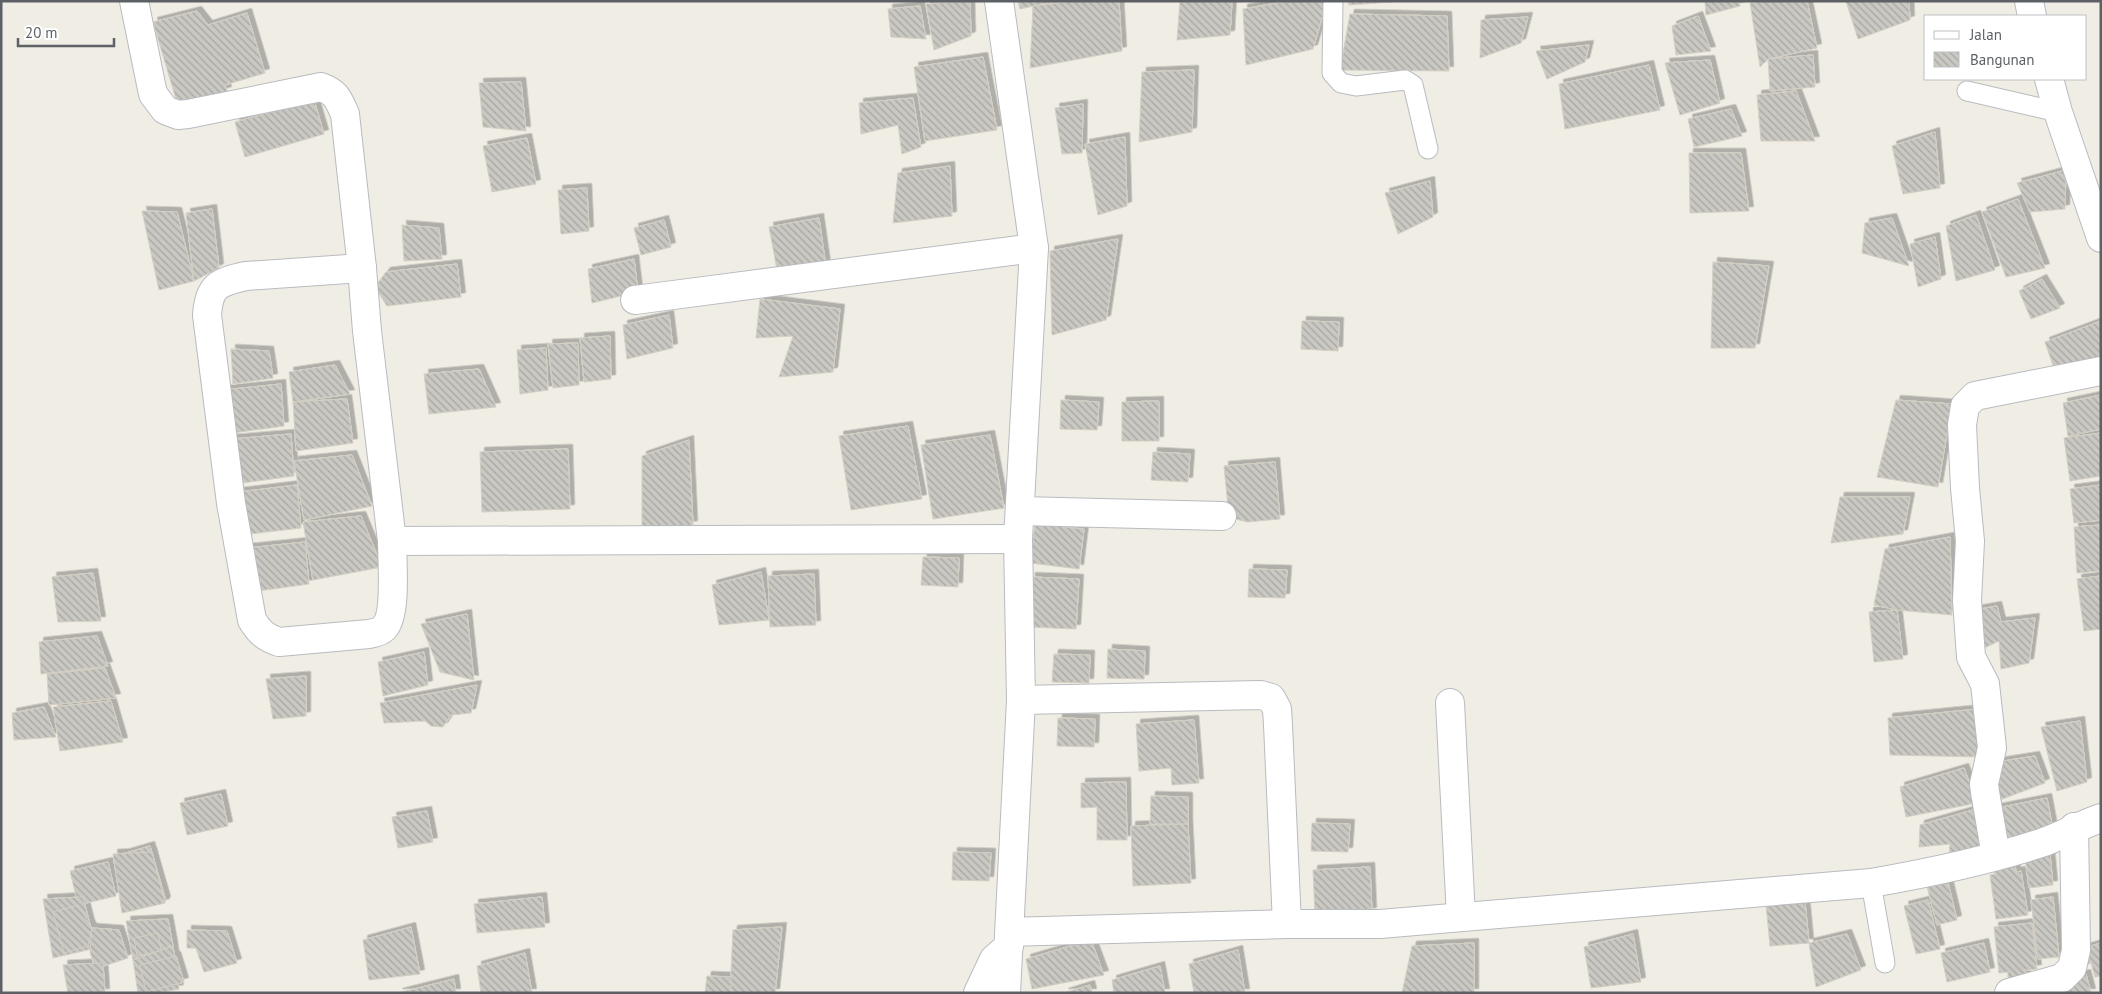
<svg xmlns="http://www.w3.org/2000/svg" width="2102" height="994" font-family="'PT Sans',sans-serif">
	<style>
		.building { fill: url(#building-back-hatch); stroke: #d4cfc3; filter: url(#shadow) }
		.lines { fill: none; stroke-linecap: round; stroke-linejoin: round }
		.lane-casing { stroke: #b8bbbf; stroke-width: 21 }
		.street-casing { stroke: #b8bbbf; stroke-width: 30 }
		.lane { stroke: #fff; stroke-width: 19 }
		.street { stroke: #fff; stroke-width: 28 }
	</style>
	<defs>
		<pattern id="building-back-hatch" width="6" height="6" patternUnits="userSpaceOnUse" patternTransform="scale(1.25)"><rect width="6" height="6" fill="#cac8c2"/><path d="M-1 5l2 2M0 0l6 6M5-1l2 2" fill="none" stroke="#a7a6a1"/></pattern>
		<filter id="shadow"><feDropShadow dx="4.5" dy="-4.5" stdDeviation="0" flood-color="#0004"/></filter>
	</defs>
	<rect width="100%" height="100%" fill="#f0ede5"/>
	<g class="building">
		<path d="M970,1L971,36L934,50L926,4Z"/>
		<path d="M1018,1H1057L1020,9Z"/>
		<path d="M1075,1H1119L1122,51L1030,68L1033,6Z"/>
		<path d="M1180,1H1232L1230,35L1177,40Z"/>
		<path d="M1289,1H1327L1313,49L1246,65L1243,9Z"/>
		<path d="M1348,1H1392V2L1349,5Z"/>
		<path d="M1705,1H1738L1740,6L1706,15Z"/>
		<path d="M1762,1H1807L1817,48L1768,59L1760,67L1750,3Z"/>
		<path d="M1846,1H1909L1910,20L1858,39Z"/>
		<path d="M920,6L926,39L891,37L888,9Z"/>
		<path d="M197,11L208,25L247,13L265,73L225,85L227,91L178,106L153,22Z"/>
		<path d="M1350,14L1447,16L1449,71L1340,70Z"/>
		<path d="M1698,16L1711,51L1676,55L1672,26Z"/>
		<path d="M1528,17L1521,43L1480,58L1481,20Z"/>
		<path d="M1589,45L1585,62L1547,79L1536,51Z"/>
		<path d="M1813,55L1815,87L1770,91L1768,59Z"/>
		<path d="M983,57L997,130L925,141L914,67Z"/>
		<path d="M1710,60L1720,103L1680,115L1665,63Z"/>
		<path d="M1649,65L1660,110L1565,129L1559,84Z"/>
		<path d="M1194,70L1192,132L1139,142L1142,72Z"/>
		<path d="M521,82L526,131L483,127L479,83Z"/>
		<path d="M1796,91L1815,141H1761L1757,95Z"/>
		<path d="M913,98L921,147L902,154L898,125L861,134L859,103Z"/>
		<path d="M314,100L324,134L245,157L235,122Z"/>
		<path d="M1083,104L1082,153L1062,154L1055,108Z"/>
		<path d="M1731,109L1742,136L1694,147L1688,119Z"/>
		<path d="M1935,132L1940,188L1903,194L1892,146Z"/>
		<path d="M1125,137L1127,206L1098,215L1085,144Z"/>
		<path d="M527,138L536,184L492,192L483,146Z"/>
		<path d="M1689,153H1741L1749,211L1690,213Z"/>
		<path d="M950,166L952,216L893,223L898,173Z"/>
		<path d="M2066,170L2065,209L2030,212L2017,183Z"/>
		<path d="M1430,181L1433,217L1398,234L1385,193Z"/>
		<path d="M587,188L589,231L561,234L558,190Z"/>
		<path d="M2018,199L2045,268L2006,277L1982,212Z"/>
		<path d="M212,209L219,268L194,281L186,213Z"/>
		<path d="M142,211L177,212L194,281L159,290Z"/>
		<path d="M1976,215L1995,270L1956,281L1946,226Z"/>
		<path d="M819,218L826,267L778,275L769,227Z"/>
		<path d="M1892,218L1909,266L1862,253L1865,223Z"/>
		<path d="M664,220L671,247L641,255L634,228Z"/>
		<path d="M402,225L439,228L442,259L404,261Z"/>
		<path d="M1935,237L1941,279L1918,287L1910,244Z"/>
		<path d="M1118,239L1106,320L1052,335L1050,251Z"/>
		<path d="M634,259L638,292L592,303L588,269Z"/>
		<path d="M1713,262L1769,266L1755,348H1711Z"/>
		<path d="M457,264L461,297L387,306L375,287L386,272Z"/>
		<path d="M2042,279L2060,308L2031,319L2019,291Z"/>
		<path d="M760,299L840,309L833,372L779,377L793,336L756,338Z"/>
		<path d="M669,315L673,348L627,359L623,325Z"/>
		<path d="M1302,321L1339,322L1338,351L1301,349Z"/>
		<path d="M2101,321V363L2057,377L2045,342Z"/>
		<path d="M610,336L611,379L584,382L580,338Z"/>
		<path d="M578,343L579,385L553,388L548,344Z"/>
		<path d="M546,348L548,390L520,394L517,350Z"/>
		<path d="M231,349L269,351L273,378L233,384Z"/>
		<path d="M335,365L350,394L293,402L289,372Z"/>
		<path d="M479,369L496,407L429,414L424,374Z"/>
		<path d="M281,384L284,426L233,433L223,390Z"/>
		<path d="M2101,395V429L2068,436L2063,403Z"/>
		<path d="M347,399L353,443L296,451L293,402Z"/>
		<path d="M1061,400L1099,402L1097,430L1060,429Z"/>
		<path d="M1896,400L1952,404L1938,487L1877,477Z"/>
		<path d="M1159,401V441H1122V402Z"/>
		<path d="M908,426L922,499L851,510L839,436Z"/>
		<path d="M2101,433V476L2070,481L2064,438Z"/>
		<path d="M291,434L294,476L242,483L232,439Z"/>
		<path d="M990,435L1004,508L933,519L921,445Z"/>
		<path d="M689,440L693,525L642,532V456Z"/>
		<path d="M568,449L570,509L482,512L480,452Z"/>
		<path d="M1153,452L1190,454L1188,482L1151,480Z"/>
		<path d="M352,455L372,506L304,520L294,461Z"/>
		<path d="M1275,462L1280,519L1247,522L1229,517L1224,466Z"/>
		<path d="M297,485L301,528L250,534L239,492Z"/>
		<path d="M2101,485V520L2074,523L2070,489Z"/>
		<path d="M1840,497H1910L1903,534L1831,543Z"/>
		<path d="M361,516L382,567L313,580L303,522Z"/>
		<path d="M1035,524L1084,529L1079,569L1030,563Z"/>
		<path d="M2101,525V571L2077,573L2074,527Z"/>
		<path d="M1950,537L1952,615L1897,610L1874,605L1885,549Z"/>
		<path d="M305,542L309,584L258,591L247,548Z"/>
		<path d="M923,557L959,558L958,587L921,585Z"/>
		<path d="M1249,569L1287,570L1285,598L1248,597Z"/>
		<path d="M761,572L769,620L719,625L712,585Z"/>
		<path d="M93,573L101,621L58,622L52,577Z"/>
		<path d="M814,574L816,625L770,627L768,576Z"/>
		<path d="M2101,576V629L2084,631L2077,579Z"/>
		<path d="M1031,577L1079,579L1076,629L1029,627Z"/>
		<path d="M1997,606L2001,622L2035,618L2029,663L2001,669L1999,641L1980,650L1975,610Z"/>
		<path d="M1897,610L1903,659L1874,662L1869,612Z"/>
		<path d="M467,614L474,680L440,672L421,624Z"/>
		<path d="M97,636L108,666L41,674L39,642Z"/>
		<path d="M1108,649L1145,651L1144,679L1107,678Z"/>
		<path d="M424,652L428,685L383,696L378,662Z"/>
		<path d="M1054,654L1090,655L1089,683L1052,682Z"/>
		<path d="M105,668L116,698L49,705L47,674Z"/>
		<path d="M306,676V716L273,719L266,679Z"/>
		<path d="M477,685L471,713L451,715L443,727L431,726L425,721L384,723L380,703Z"/>
		<path d="M111,701L123,742L60,751L53,707Z"/>
		<path d="M44,707L56,737L14,740L12,713Z"/>
		<path d="M1978,709L1981,757L1890,755L1888,718Z"/>
		<path d="M1058,718L1095,719L1094,747L1057,746Z"/>
		<path d="M1194,720L1199,783L1172,785L1171,768L1139,771L1136,724Z"/>
		<path d="M2080,721L2087,782L2057,791L2041,727Z"/>
		<path d="M2035,756L2045,783L1997,801L1991,763Z"/>
		<path d="M1964,768L1977,803L1906,817L1900,787Z"/>
		<path d="M1126,782L1127,840H1097V807L1081,808V783Z"/>
		<path d="M221,794L228,826L187,835L180,803Z"/>
		<path d="M1151,796L1188,797V824H1150Z"/>
		<path d="M2047,798L2054,835L1998,846L1992,809Z"/>
		<path d="M1980,808L1990,849L1949,860L1950,844L1919,847L1920,825Z"/>
		<path d="M427,811L433,842L398,848L392,817Z"/>
		<path d="M1312,823L1350,824L1348,852L1311,851Z"/>
		<path d="M1188,824L1191,883L1133,886L1131,826Z"/>
		<path d="M150,846L166,901L132,911L116,856Z"/>
		<path d="M152,852L165,903L122,913L113,854Z"/>
		<path d="M953,852L991,853L989,881L952,880Z"/>
		<path d="M2050,854L2053,885L2029,888L2025,857Z"/>
		<path d="M108,862L116,896L78,905L70,871Z"/>
		<path d="M2015,864L2016,872L2021,871L2028,915L1996,919L1990,875L1996,874L1995,866Z"/>
		<path d="M1370,867L1372,912L1315,915L1313,870Z"/>
		<path d="M1946,874L1957,920L1937,925L1925,879Z"/>
		<path d="M83,897L96,948L53,958L43,899Z"/>
		<path d="M542,897L545,927L477,933L474,904Z"/>
		<path d="M2053,897L2059,957L2038,959L2031,900Z"/>
		<path d="M1928,900L1940,949L1916,954L1904,906Z"/>
		<path d="M1805,902L1809,943L1770,946L1766,905Z"/>
		<path d="M78,905L92,928L88,946L64,953L53,912Z"/>
		<path d="M168,919L173,946L133,960L126,921Z"/>
		<path d="M2032,923L2037,969L2025,970L2026,976L2008,978V972L1999,973L1994,927Z"/>
		<path d="M411,927L420,974L369,980L363,940Z"/>
		<path d="M782,927L775,993H730L733,930Z"/>
		<path d="M92,928L119,930L128,958L95,969L90,952Z"/>
		<path d="M187,930L227,931L237,963L204,972L196,948H187Z"/>
		<path d="M158,933L161,951L137,956L134,938Z"/>
		<path d="M1633,934L1641,982L1591,988L1584,947Z"/>
		<path d="M1847,934L1861,970L1816,987L1809,943Z"/>
		<path d="M1091,940L1104,975L1032,989L1026,959Z"/>
		<path d="M1474,943V993H1402L1412,946Z"/>
		<path d="M1984,943L1990,972L1947,982L1941,953Z"/>
		<path d="M2101,943V976L2095,977L2091,963L2086,965L2081,949Z"/>
		<path d="M173,946L179,989L157,993H138L133,960Z"/>
		<path d="M1238,950L1245,993H1194L1189,964Z"/>
		<path d="M525,953L532,993H481L477,966Z"/>
		<path d="M176,956L184,982L146,992L140,965Z"/>
		<path d="M103,963L105,993H68L63,965Z"/>
		<path d="M1160,966L1165,993H1114L1112,980Z"/>
		<path d="M2086,974L2091,993L2020,992Z"/>
		<path d="M707,976L731,977V993H705Z"/>
		<path d="M454,979L456,993H398Z"/>
		<path d="M1090,985L1092,993H1064Z"/>
	</g>
	<g class="lines">
		<defs>
			<g id="lane">
				<path d="M1333,1L1332,73L1341,83L1356,86L1405,80L1413,85L1428,149"/>
				<path d="M1967,91L2058,112"/>
				<path d="M1871,883L1885,963"/>
			</g>
			<g id="street">
				<path d="M134,1L153,94L165,110L178,115L188,114L321,87C337,93 338,99 345,114L362,268L367,331L392,541"/>
				<path d="M999,1L1034,248L1018,539L1021,700L1006,993"/>
				<path d="M2029,1L2032,16"/>
				<path d="M2049,79L2058,112L2101,238"/>
				<path d="M362,268L246,276C218,282 209,286 207,315L231,503L252,620C259,632 266,638 279,642L369,634C374,633 380,632 384,628C397,615 392,560 392,541L1018,539"/>
				<path d="M635,300L1034,248"/>
				<path d="M1020,511L1222,516"/>
				<path d="M1021,700L1261,695L1271,698L1277,709L1278,725L1287,924"/>
				<path d="M1450,703L1461,917"/>
				<path d="M1996,856L1985,792L1984,784L1992,748L1985,684L1971,657L1967,600L1970,541L1965,488L1962,425L1965,406L1975,396L2101,371"/>
				<path d="M1010,932L1287,924H1380L1871,883C1929,873 1987,861 2044,842C2063,835 2081,825 2101,818"/>
				<path d="M978,993L994,959L1009,946"/>
				<path d="M2009,993L2062,978L2072,968L2076,950L2074,827"/>
			</g>
		</defs>
		<use href="#lane" class="lane-casing"/>
		<use href="#street" class="street-casing"/>
		<use href="#lane" class="lane"/>
		<use href="#street" class="street"/>
	</g>
	<rect width="2102" height="994" fill="none" stroke="#5d6166" stroke-width="5"/>
	<rect x="1924" y="15" width="162" height="65" fill="#ffffff" stroke="#bec0c2"/>
	<rect x="1934" y="31" width="25" height="8" fill="#ffffff" stroke="#bec0c2"/>
	<text x="1970" y="40" font-size="15" fill="#5d6166">Jalan</text>
	<rect x="1934" y="52" width="25" height="15" fill="url(#building-back-hatch)" stroke="#bec0c2"/>
	<text x="1970" y="65" font-size="15" fill="#5d6166">Bangunan</text>
	<path d="M18 38v8h96v-8" fill="none" stroke="#5d6166" stroke-width="2.5"/>
	<text x="25" y="38" font-size="15" fill="#5d6166" stroke="#ffffff" stroke-width="4" paint-order="stroke">20 m</text>
</svg>
